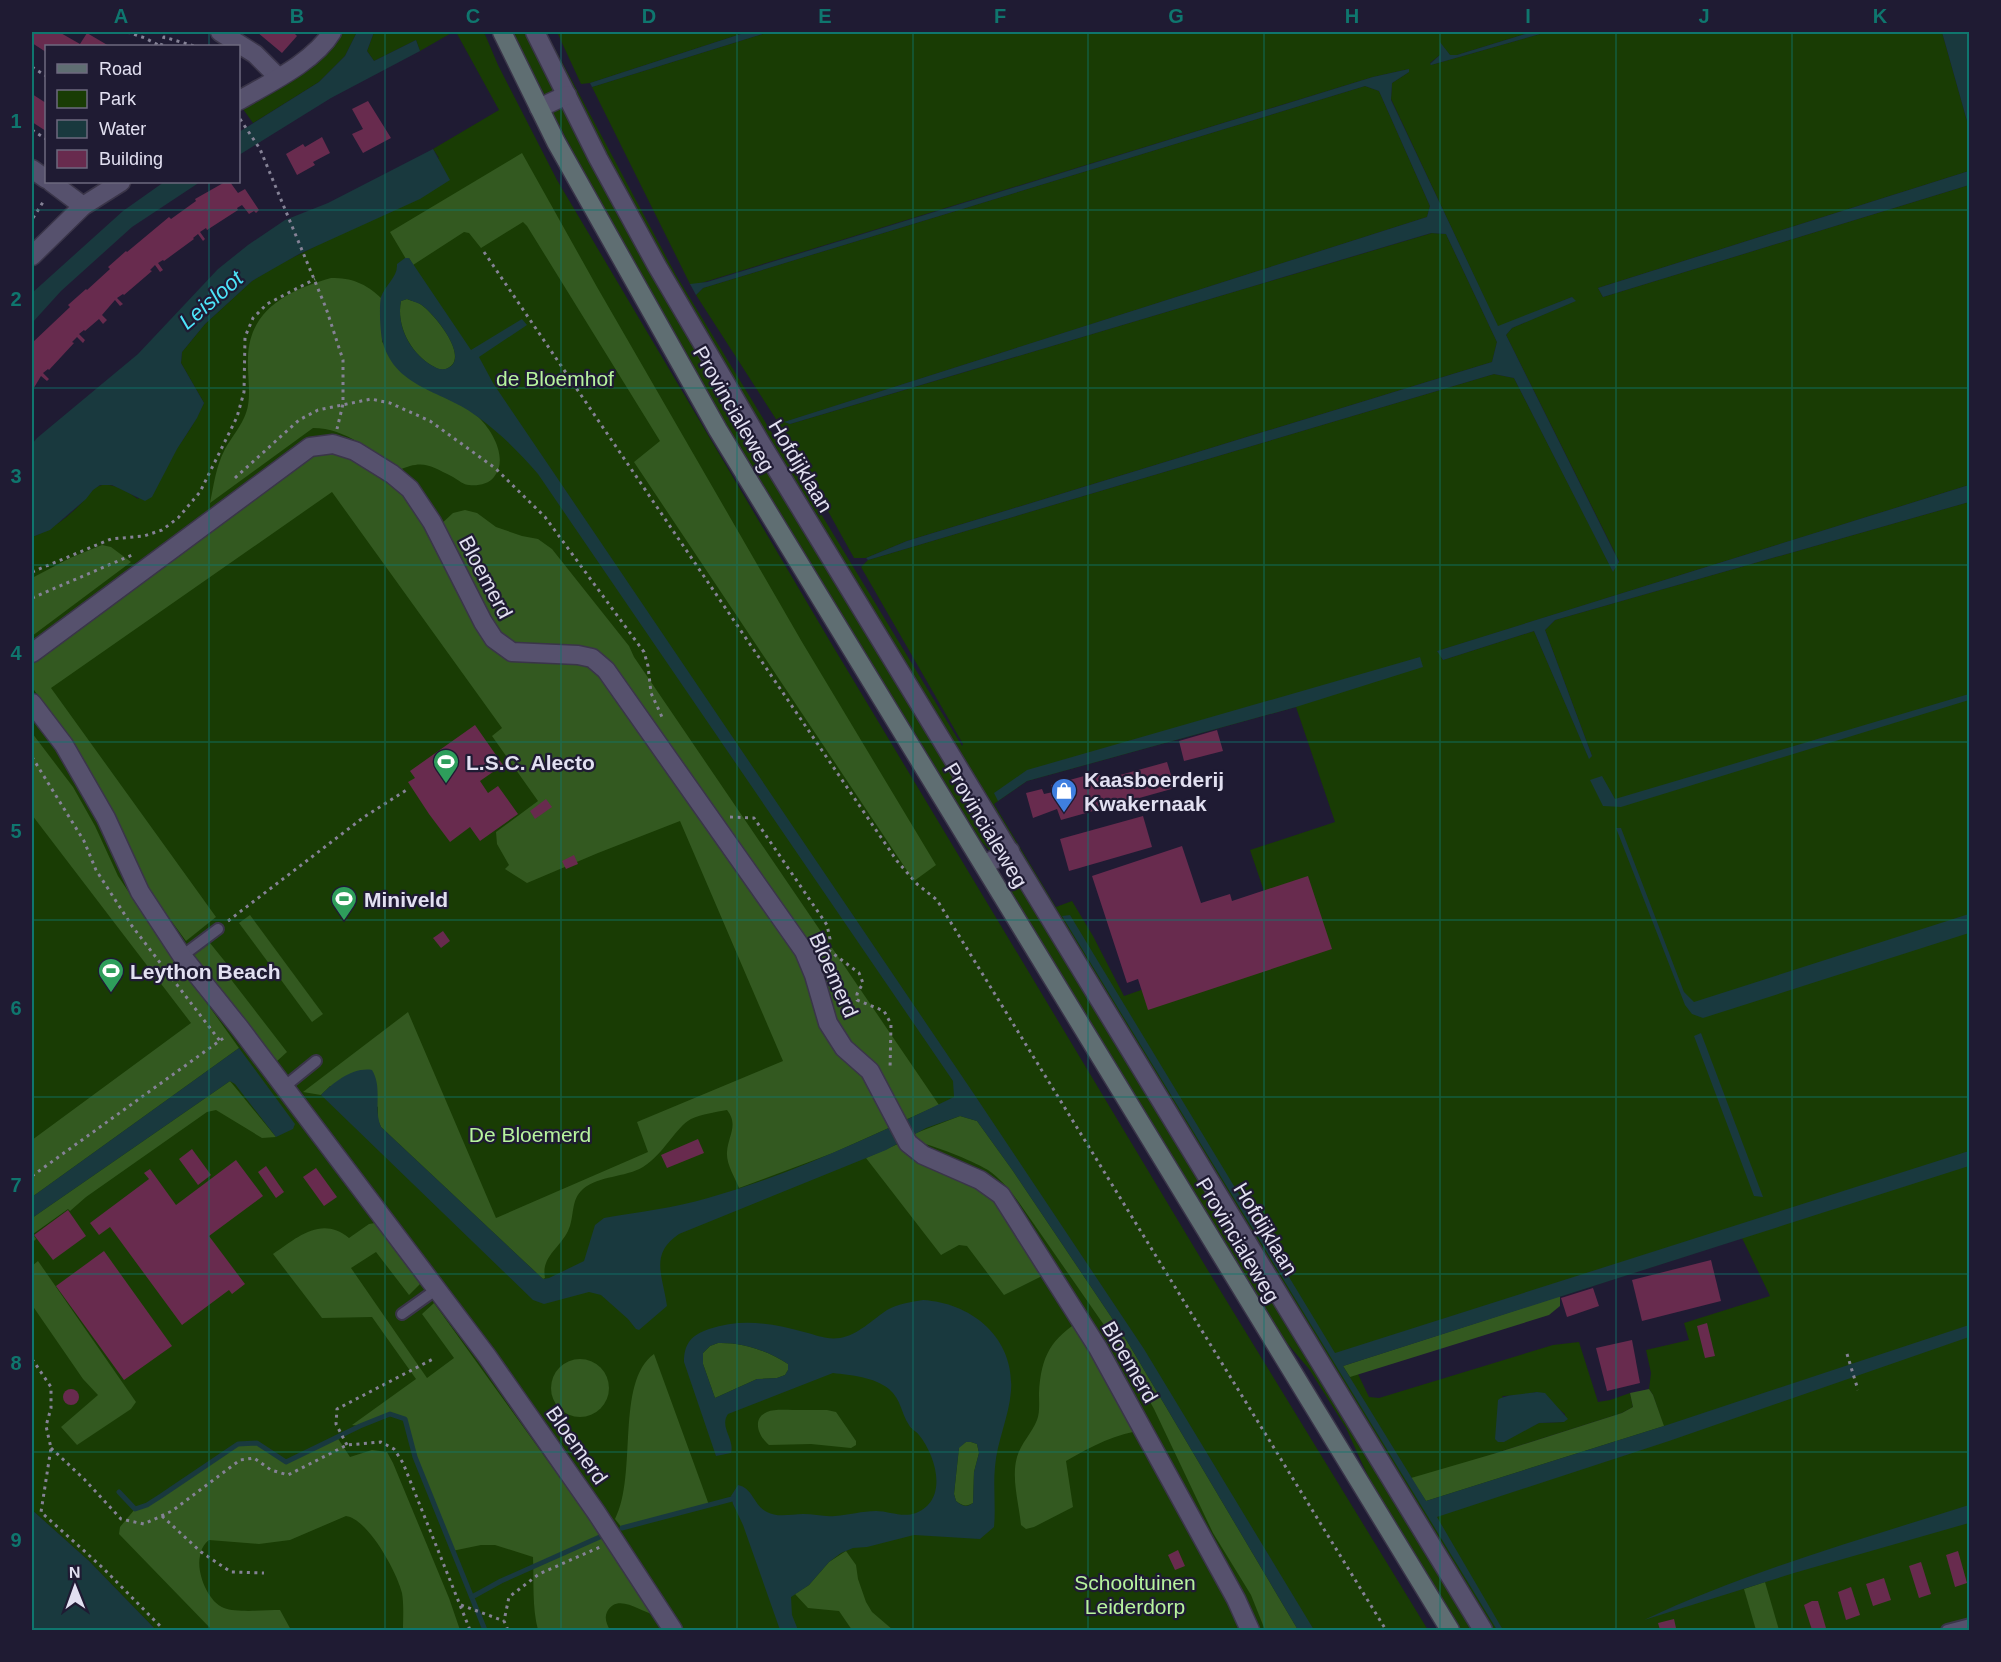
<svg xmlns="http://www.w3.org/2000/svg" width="2001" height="1662" font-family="Arial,sans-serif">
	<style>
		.green { fill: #193c04; fill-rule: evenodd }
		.forest { fill: #335920 }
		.water { fill: #19393e; fill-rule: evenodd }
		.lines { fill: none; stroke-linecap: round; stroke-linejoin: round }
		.stream { stroke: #19393e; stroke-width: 5 }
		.building { fill: #682b4e }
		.lane-casing { stroke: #3a3549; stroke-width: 14 }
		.street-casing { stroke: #3a3549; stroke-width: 21 }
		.secondary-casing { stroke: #3a3549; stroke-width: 21 }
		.path { stroke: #858296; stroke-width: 3; stroke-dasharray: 3 4.5; stroke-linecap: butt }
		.lane { stroke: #56516d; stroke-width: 10 }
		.street { stroke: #56516d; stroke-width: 18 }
		.secondary { stroke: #5f6e72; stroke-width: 18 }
		.grid { fill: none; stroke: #0f766e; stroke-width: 1.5; stroke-opacity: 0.55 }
		.labels { text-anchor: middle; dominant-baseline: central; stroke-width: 4.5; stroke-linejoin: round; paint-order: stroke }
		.park-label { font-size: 21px; fill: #b7f39e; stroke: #1f1b33 }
		.street-label { font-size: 21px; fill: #e2e0f1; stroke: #1f1b33 }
		.poi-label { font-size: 21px; font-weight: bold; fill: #e2e0f1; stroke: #1f1b33; text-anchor: start }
		.water-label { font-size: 22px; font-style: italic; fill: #4de4f9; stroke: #1f1b33 }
		.neatline { fill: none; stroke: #0f766e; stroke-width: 2 }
		.grid-label { font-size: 20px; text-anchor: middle; font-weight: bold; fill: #0f766e }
	</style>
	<rect width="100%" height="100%" fill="#1f1b33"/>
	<g class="green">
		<path d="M338,32H357L345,56L319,82L253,123L243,109L307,67Z"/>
		<path d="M374,32H453L420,51L416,40L374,61L367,51Z"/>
		<path d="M456,32H484L498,65L557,180L659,352L831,643L1212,1277L1428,1630H156L89,1561L32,1510V537C53,529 70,516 85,499C90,494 92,488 99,486C112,481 128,492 138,499C162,468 188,438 204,403L181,363L182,352L205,324L252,281L276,266L320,244L439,158L433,149L499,110Z"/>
		<path d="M513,32H527L556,90L545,96Z"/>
		<path d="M541,32H546L676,275L962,746L963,744L861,567L868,560L1494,374L1514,378L1613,571L1619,561L1506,335L1512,328L1575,301L1572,297L1498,327L1391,99L1392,83L1409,72V69L1373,77L698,284H690L592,87L769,32H1532L1457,55H1450L1440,43V55L1430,63L1431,65L1547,32H1942L1969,128V171L1598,288L1603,297L1969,185V485L1438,651L1443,660L1534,631L1589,758L1592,756L1545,630L1555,620L1969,502V1630H1491L718,360L639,220ZM1296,707L1335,822L1250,850L1281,941L1124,996L1093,936L1072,901L1056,907L994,804L1027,781ZM1742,1238L1770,1296L1684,1323L1689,1340L1646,1350L1651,1373L1649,1389L1653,1395L1663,1425L1493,1454L1622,1413L1633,1407L1630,1393L1610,1400L1598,1402L1579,1342L1553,1345L1379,1398L1369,1397L1358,1374L1343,1366ZM1537,1392L1565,1414L1564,1422L1539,1423L1526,1429L1502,1396L1524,1395Z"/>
		<path d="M557,32H747L590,83L581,84Z"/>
		<path d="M1365,86L1379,91L1430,206L1427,217L785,422L790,424L1432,233L1446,234L1497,342L1492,362L907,541L866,558H854L783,430L696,295L703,288Z"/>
		<path d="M563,103L1002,850L996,853L989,850L980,840L709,396L647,290L551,110Z"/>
		<path d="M1008,871L1012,873L1477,1630H1460L1372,1485L1346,1428L1309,1369L1281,1336L1011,892Z"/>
	</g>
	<g class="forest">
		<path d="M522,153L597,287L802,642L936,865L914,881L634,462L660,441L527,226L523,222L481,248L469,233L464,232L413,265L409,258L406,259L390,232Z"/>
		<path d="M331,278C352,278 365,283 381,298L382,342C403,359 423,375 443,392C454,401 467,407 477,416C492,429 509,459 494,477C489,484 478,486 469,485C464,485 458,480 453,477C429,465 423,459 397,471C373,452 346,428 313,428L210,503C214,484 216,466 225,449C231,438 242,425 246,413C252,397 247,375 248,358C249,309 289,290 331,278Z"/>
		<path d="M407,299C411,301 416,301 420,304C432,311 471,357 448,368C442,372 436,368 431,365C410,352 396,325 401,301Z"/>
		<path d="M335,443L394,484L417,512L487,637L585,662L597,670L804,966L816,1000L824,1035L837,1050L857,1067L891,1127L833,1153L739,1188C735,1177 726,1164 727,1152C728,1136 739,1125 727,1110C716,1112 702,1114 691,1119C676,1127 663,1155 643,1167C624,1178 600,1175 583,1189C570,1200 575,1217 568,1231C559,1249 541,1257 545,1278L543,1279L381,1127L378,1120V1107L330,1086L321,1095L303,1092L408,1012L496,1218L648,1152L637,1122L783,1061L680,821L598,853L527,883L505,869L509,865L497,844L496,832L538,801L492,736L502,728L332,492L51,688L216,917L186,941L148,889L45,706L32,687V658L283,470Z"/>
		<path d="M465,510L477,513L496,527L522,536L538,539L552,549L629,646L634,657L939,1105L903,1121L866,1056L842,1033L833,1021L820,968L587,649L510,642L498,633L440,525L453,513Z"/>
		<path d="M102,545L111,547L131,562L32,636V578L70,558Z"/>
		<path d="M32,733L73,787L95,826L118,876L150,924L239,1048L32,1197V1140L191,1023L32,815Z"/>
		<path d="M250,915L323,1014L312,1022L239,923Z"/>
		<path d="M210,943L231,969L226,973L287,1052L276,1062L194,955Z"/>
		<path d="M230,1081L276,1137L262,1138L216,1110L207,1112L86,1197L70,1211L68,1209L33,1234L36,1239L32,1243V1218Z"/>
		<path d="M960,1116L977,1121L1013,1171L1124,1336L1298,1630H1265L1251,1595L1213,1533L1154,1409L1122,1351L1020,1204C1011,1191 1001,1179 988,1170C969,1159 935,1146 914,1141L911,1135Z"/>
		<path d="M900,1143L984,1185L1050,1272L1004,1295L967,1246L959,1245L941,1255L866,1158Z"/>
		<path d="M375,1223L420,1284L409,1295L376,1252L351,1268L427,1378L454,1358L422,1314L434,1303L602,1536L655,1615C641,1612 617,1592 607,1612C604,1618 607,1625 610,1630H538C532,1607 534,1582 533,1557L495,1545H481L452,1551L415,1457L405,1419L390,1414L360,1426L352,1425L416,1379L372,1317L322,1318L273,1254C297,1238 321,1215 349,1238L369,1224Z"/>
		<path d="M38,1261L136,1402L131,1409L77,1445L61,1427L98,1395L83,1379L32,1305V1266Z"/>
		<path d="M1560,1296V1306L1549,1315L1350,1377L1343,1366Z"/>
		<path d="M1083,1319L1146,1430C1116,1433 1092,1446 1066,1461L1073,1507L1034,1527L1026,1529L1021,1525C1019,1504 1011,1478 1017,1457C1021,1443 1032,1433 1037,1420C1040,1413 1039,1401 1039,1393C1041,1356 1051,1338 1083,1319Z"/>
		<path d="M718,1343C742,1342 768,1351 788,1364V1370L785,1375L777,1378L757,1379L715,1398L703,1364V1353L710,1346Z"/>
		<path d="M654,1354L709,1505L622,1528L615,1519C638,1475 615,1382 654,1354Z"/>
		<circle cx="580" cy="1388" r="29"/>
		<path d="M1649,1389L1653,1395L1664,1426L1426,1501L1411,1478L1493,1454L1622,1413L1633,1407L1630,1393Z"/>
		<path d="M793,1410H827L836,1412L856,1441V1445L851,1448L811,1444L769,1445C759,1437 751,1419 767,1412C774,1409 785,1410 793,1410Z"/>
		<path d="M337,1437L350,1457L372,1450L387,1452L393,1463L449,1598L460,1630H403C403,1619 404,1605 402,1593C397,1572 368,1519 346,1516L290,1540L259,1544L209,1540C204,1544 201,1549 200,1556C196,1572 208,1602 224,1608C237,1613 265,1610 280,1610L291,1630H212L119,1534L120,1527L135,1509L147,1505L161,1496L238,1444L257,1443L286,1462Z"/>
		<path d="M966,1442H971L977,1444L979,1453L974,1472L973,1503C966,1507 963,1506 956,1501L954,1494L959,1447Z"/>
		<path d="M846,1551L856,1565L858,1579L866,1602L872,1612L893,1630H852L839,1611L808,1608L795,1594L809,1585L829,1562Z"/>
		<path d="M1765,1582L1779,1630H1756L1744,1589Z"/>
	</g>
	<g class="water">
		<path d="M357,32H374L367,51L374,61L416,40L420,51L331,98L239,155V132L319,82L345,56Z"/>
		<path d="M747,32H769L605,83L592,87L590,83Z"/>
		<path d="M1532,32H1547L1431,65L1430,64L1440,55V42L1450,55H1457Z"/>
		<path d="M1942,32H1969V128Z"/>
		<path d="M1409,69V72L1392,83L1391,100L1498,326L1572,297L1576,301L1512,328L1506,335L1619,562L1613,572L1514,378L1494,374L868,560L866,558L907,541L1492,362L1497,342L1446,234L1431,233L790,424L784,422L1427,217L1430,206L1379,91L1365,86L703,288L696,295L690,284L707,282L1373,77Z"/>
		<path d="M433,149L450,180L420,199L299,254L252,281L205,324L182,352L181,363L204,403L197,418L177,449L152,497L145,501L112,485H100L93,490L86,499L50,530L32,537V444L37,438L138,354L218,269L248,245L285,220L328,203Z"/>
		<path d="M1969,171V185L1603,297L1598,288Z"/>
		<path d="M164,182H200L132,227L61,291L32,323V293L123,211Z"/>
		<path d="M405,258H409L471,350L522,319L527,325L479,357L493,383L974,1094L1144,1349L1314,1630H1298L1124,1336L1013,1171L977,1121L960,1116L926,1128L886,1150L679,1234C649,1254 663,1276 667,1306L639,1330L636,1329L628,1319L601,1295L589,1292L544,1304L533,1300L321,1095C334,1082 353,1067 372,1070C383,1088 373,1109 381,1127L543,1279L549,1278L584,1261L595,1225L604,1218C638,1212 674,1208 708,1198C793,1174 875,1135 954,1097L953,1081L538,474C520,453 501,434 478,417C445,391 396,389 383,343C380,334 379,305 381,297C385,285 398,277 397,264ZM407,299C411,301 416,302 420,304C432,311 471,357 448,368C442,371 436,368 431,365C410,352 396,326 401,301Z"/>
		<path d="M1969,485V502L1555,620L1545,630L1592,756L1589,759L1534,631L1443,660L1437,651Z"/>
		<path d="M1420,657L1423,667L1296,707L1027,781L998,801L994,793L1027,770Z"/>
		<path d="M1969,694V700L1621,807L1603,806L1590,780L1602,776L1615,799Z"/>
		<path d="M1616,828H1621L1684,992L1694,1002L1969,914V933L1703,1018L1692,1014L1685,1005Z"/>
		<path d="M1070,915L1335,1353L1969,1151V1166L1343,1366L1426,1501L1664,1426L1969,1325V1337L1669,1441L1437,1517L1503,1630H1497L1062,916Z"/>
		<path d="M1701,1033L1763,1197L1754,1196L1694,1036Z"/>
		<path d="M239,1048L295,1124L293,1129L276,1137L235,1084L230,1081L32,1218V1197Z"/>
		<path d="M923,1300C972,1303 1015,1338 1011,1391C1009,1417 997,1441 995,1467C993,1487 996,1507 994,1527L980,1539L914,1535L867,1547L853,1548L841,1553L829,1562L809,1585L791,1597L792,1615L798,1630H780L743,1525L733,1504L731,1496L738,1485C753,1488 754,1506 767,1512C777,1518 792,1514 803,1514C814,1514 824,1517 835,1516C849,1515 862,1511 876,1511C889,1511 902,1518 916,1513C949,1500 936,1456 919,1435C916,1431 911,1429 909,1425C901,1413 901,1399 889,1389C874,1377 851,1375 833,1373L728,1414C719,1427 735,1439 731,1453L716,1456L684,1362C684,1344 691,1335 709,1329C741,1318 772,1323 804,1332C817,1335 826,1340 840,1338C858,1335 872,1320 887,1310C897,1304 911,1302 923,1300ZM718,1343C742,1342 768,1351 788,1364V1370L785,1375L777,1378L757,1379L715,1398L703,1364V1353L710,1346ZM966,1442H971L977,1444L979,1453L974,1472L973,1503C966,1508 962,1506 956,1501L954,1494L959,1448Z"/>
		<path d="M1537,1392L1545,1393L1568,1419L1564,1422L1539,1423L1504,1442H1498L1495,1439L1498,1400C1504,1394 1527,1394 1537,1392Z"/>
		<path d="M1969,1505V1523L1794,1573L1644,1620C1745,1572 1862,1539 1969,1505Z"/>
		<path d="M32,1510L89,1561L156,1630H32Z"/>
	</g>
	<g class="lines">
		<g class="stream">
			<path d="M119,1492L135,1509L147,1505L161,1496L238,1444L257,1443L286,1462L360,1426L390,1414L405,1419L415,1457L485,1630"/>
			<path d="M622,1528L732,1499"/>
			<path d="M472,1597L501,1581L602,1536"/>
		</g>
	</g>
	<g class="building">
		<path d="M32,32H59L80,44L87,33L109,46H46V52L32,43Z"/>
		<path d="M257,32H293L297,36L282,53Z"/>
		<path d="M32,94L46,103V131L32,122Z"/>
		<path d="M368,101L391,138L363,153L352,134L363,129L352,109Z"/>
		<path d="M322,137L330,153L313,162L315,165L297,175L286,154L303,144L305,147Z"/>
		<path d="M225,182H230L238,193L245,189L259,210L256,213L254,211L249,214L242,205L237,208L238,210L207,230L206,228L200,232L205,239L203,241L198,234L193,238L194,239L164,261L163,260L158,263L163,270L160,272L155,265L150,270L152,271L124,295L123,294L117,298L123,304L120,306L115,300L102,315L107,320L103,324L99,319L85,331L84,330L79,334L85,340L83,343L77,337L72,342L74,343L49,370L48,369L43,373L49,379L47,381L41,376L32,391V343L70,307L68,305L86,289L87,290L110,269L108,267L126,251L127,252L169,217L171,219L196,201L195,199Z"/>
		<path d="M475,725L503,765L480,781L488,793L498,786L518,814L480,841L470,827L450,842L429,814L408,782L415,778L410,771Z"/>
		<path d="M1217,730L1223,751L1184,761L1179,741Z"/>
		<path d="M1167,762L1175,788L1061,820L1057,809L1033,818L1026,793L1042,789L1044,794L1053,792L1051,785L1099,772L1102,780Z"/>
		<path d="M546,799L552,807L535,819L530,811Z"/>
		<path d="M1143,816L1152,847L1069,871L1060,839Z"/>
		<path d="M1182,846L1201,903L1230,894L1232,901L1308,876L1332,949L1148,1010L1138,979L1127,983L1092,876Z"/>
		<path d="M574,855L578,864L566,869L562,861Z"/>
		<path d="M443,931L450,941L441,948L433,938Z"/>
		<path d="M698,1139L704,1153L667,1168L661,1155Z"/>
		<path d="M192,1149L211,1175L198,1185L179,1159Z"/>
		<path d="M236,1160L263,1196L209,1236L245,1284L232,1294L229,1290L182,1325L110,1227L99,1235L90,1223L149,1179L144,1173L150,1169L176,1205Z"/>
		<path d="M266,1166L284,1192L276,1198L258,1172Z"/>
		<path d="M316,1168L337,1197L324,1206L303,1177Z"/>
		<path d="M68,1210L86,1236L53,1260L34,1235Z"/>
		<path d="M104,1251L172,1346L124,1380L56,1286Z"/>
		<path d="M1711,1260L1721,1301L1642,1321L1632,1280Z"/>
		<path d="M1593,1288L1599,1306L1567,1317L1561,1298Z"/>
		<path d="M1707,1323L1715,1356L1705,1358L1697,1326Z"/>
		<path d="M1632,1340L1640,1383L1607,1391L1596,1348Z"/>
		<circle cx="71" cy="1397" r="8"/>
		<path d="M1178,1550L1185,1566L1175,1570L1168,1555Z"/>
		<path d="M1958,1551L1967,1583L1955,1587L1946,1555Z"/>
		<path d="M1921,1562L1931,1594L1919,1598L1909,1566Z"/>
		<path d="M1884,1578L1891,1600L1873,1606L1866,1584Z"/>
		<path d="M1851,1587L1860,1615L1846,1620L1838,1592Z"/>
		<path d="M1812,1601H1818L1826,1628L1812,1630L1804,1605Z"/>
		<path d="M1674,1619L1676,1628L1660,1630L1658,1623Z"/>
	</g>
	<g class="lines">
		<defs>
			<g id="lane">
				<path d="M182,956L218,929"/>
				<path d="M284,1087L316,1061"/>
				<path d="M402,1314L437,1289"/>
				<path d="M1947,1630L1970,1624"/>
			</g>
			<g id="street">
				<path d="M220,32L255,54L278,77"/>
				<path d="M535,32L598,158L657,266L759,440L1483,1630"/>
				<path d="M238,101C269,83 314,62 332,32"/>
				<path d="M539,108L567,95"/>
				<path d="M32,169L46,179"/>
				<path d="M51,182L83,206"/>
				<path d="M32,256L83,206L121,182"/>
				<path d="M32,653L310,447L333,444L355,451L392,474L410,489L432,522L483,622L494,639L512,652L578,655L592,658L606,670L804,951L814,975L828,1023L844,1048L870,1071L908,1143L923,1155L980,1180L1001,1195L1098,1348L1236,1599L1250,1630"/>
				<path d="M32,703L64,745L106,818L140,892L182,956L239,1027L487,1356L596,1512L673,1630"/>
				<path d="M984,865L1010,851"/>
			</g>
			<path id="secondary" d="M502,32L556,142L718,430L1450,1630"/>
		</defs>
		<use href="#lane" class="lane-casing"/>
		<use href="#street" class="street-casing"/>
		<use href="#secondary" class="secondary-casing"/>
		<g class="path">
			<path d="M127,32L145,38L160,46"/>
			<path d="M161,46L164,37L194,46"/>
			<path d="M32,67L46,76"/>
			<path d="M240,119L260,149L326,308L343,360V404L337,429"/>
			<path d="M32,130L46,139"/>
			<path d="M33,218L45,199"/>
			<path d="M484,252L897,861L917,884L937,900L1386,1630"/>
			<path d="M235,478L299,420L318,410L371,399L390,403L430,421L495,468L545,517L644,652L648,666L651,693L662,717"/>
			<path d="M32,572L111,539L144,536L162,530L178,518L200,492L237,417L244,392L245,337L253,318L267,304L315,279"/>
			<path d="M32,598L132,555"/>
			<path d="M32,757L84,841L96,870L132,926L220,1041"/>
			<path d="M730,817L754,818L827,925L830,939L827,949L859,973L863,983L857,994V1000L884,1011L891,1024L890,1070"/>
			<path d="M228,921L364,817L408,789"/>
			<path d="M32,1176L225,1037"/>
			<path d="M1847,1354L1858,1390"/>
			<path d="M32,1359L51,1387V1408L46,1426L51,1448L41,1512L103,1568L164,1630"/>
			<path d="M347,1445L336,1424L337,1409L433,1359"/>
			<path d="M51,1448L84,1479L121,1519L144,1524L172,1511L240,1460L254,1458L271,1470L288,1475L347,1445L381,1442L394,1449L403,1463L470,1630"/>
			<path d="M162,1516L201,1552L231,1572L264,1573"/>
			<path d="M461,1605L504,1621"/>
			<path d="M508,1630L504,1621L509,1597L539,1574L600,1547"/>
		</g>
		<use href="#lane" class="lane"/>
		<use href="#street" class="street"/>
		<use href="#secondary" class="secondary"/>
	</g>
	<path class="grid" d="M209,32V46M385,32V1630M561,32V1630M737,32V1630M913,32V1630M1088,32V1630M1264,32V1630M1440,32V1630M1616,32V1630M1792,32V1630M209,182V1630M32,210H1970M32,388H1970M32,565H1970M32,742H1970M32,920H1970M32,1097H1970M32,1274H1970M32,1452H1970"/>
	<defs>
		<symbol id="stadium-pin" viewBox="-11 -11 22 30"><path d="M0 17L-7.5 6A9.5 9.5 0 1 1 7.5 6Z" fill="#2e9e5b" stroke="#1f1b33"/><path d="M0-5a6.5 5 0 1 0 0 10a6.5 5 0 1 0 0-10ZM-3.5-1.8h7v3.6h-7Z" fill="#fff"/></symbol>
		<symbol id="shop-pin" viewBox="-11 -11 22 30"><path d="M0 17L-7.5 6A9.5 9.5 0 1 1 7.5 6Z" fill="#3f7fe0" stroke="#1f1b33"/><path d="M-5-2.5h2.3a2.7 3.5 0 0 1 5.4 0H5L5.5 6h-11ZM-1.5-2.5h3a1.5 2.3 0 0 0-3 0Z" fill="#fff"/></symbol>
	</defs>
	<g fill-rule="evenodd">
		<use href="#stadium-pin" x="431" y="747" width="30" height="40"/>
		<use href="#shop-pin" x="1049" y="776" width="30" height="40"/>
		<use href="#stadium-pin" x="329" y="884" width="30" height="40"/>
		<use href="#stadium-pin" x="96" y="956" width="30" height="40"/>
	</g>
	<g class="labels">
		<g class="park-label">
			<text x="555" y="378">de Bloemhof</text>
			<text x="530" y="1134">De Bloemerd</text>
			<text x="1135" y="1582">Schooltuinen<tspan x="1135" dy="24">Leiderdorp</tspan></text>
		</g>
		<g class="street-label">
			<text transform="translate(734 409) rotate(60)">Provincialeweg</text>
			<text transform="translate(801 466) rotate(59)">Hofdijklaan</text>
			<text transform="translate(486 577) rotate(62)">Bloemerd</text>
			<text transform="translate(986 825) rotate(59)">Provincialeweg</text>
			<text transform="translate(834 975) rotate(66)">Bloemerd</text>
			<text transform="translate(1266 1229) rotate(59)">Hofdijklaan</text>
			<text transform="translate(1238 1240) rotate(59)">Provincialeweg</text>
			<text transform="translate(1130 1362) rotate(60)">Bloemerd</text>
			<text transform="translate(577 1445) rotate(55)">Bloemerd</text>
		</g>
		<g class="poi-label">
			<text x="466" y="762">L.S.C. Alecto</text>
			<text x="1084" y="779">Kaasboerderij<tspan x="1084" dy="24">Kwakernaak</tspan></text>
			<text x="364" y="899">Miniveld</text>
			<text x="130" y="971">Leython Beach</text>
		</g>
		<g class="water-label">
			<text transform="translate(211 300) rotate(-41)">Leisloot</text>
		</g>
	</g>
	<rect width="2001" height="1662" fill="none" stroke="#1f1b33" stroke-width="66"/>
	<rect x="45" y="45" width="195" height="138" fill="#1f1b33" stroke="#6d6a7f" stroke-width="1.5"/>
	<rect x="57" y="64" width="30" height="9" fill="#5f6e72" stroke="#6d6a7f" stroke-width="1.5"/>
	<text x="99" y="75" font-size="18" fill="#e2e0f1">Road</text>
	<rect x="57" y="90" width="30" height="18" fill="#193c04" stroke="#6d6a7f" stroke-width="1.5"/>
	<text x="99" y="105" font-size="18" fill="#e2e0f1">Park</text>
	<rect x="57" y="120" width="30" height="18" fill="#19393e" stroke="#6d6a7f" stroke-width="1.5"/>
	<text x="99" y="135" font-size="18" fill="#e2e0f1">Water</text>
	<rect x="57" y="150" width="30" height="18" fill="#682b4e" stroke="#6d6a7f" stroke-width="1.5"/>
	<text x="99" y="165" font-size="18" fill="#e2e0f1">Building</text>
	<g transform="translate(75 1587) rotate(359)" stroke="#1f1b33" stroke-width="4.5" paint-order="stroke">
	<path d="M0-4.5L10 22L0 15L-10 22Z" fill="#e2e0f1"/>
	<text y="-9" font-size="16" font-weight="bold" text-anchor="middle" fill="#e2e0f1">N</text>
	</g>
	<rect x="33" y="33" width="1935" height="1596" class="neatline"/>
	<g class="grid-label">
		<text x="121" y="23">A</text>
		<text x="297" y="23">B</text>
		<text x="473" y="23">C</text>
		<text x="649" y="23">D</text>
		<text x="825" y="23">E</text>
		<text x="1000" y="23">F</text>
		<text x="1176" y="23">G</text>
		<text x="1352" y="23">H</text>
		<text x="1528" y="23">I</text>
		<text x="1704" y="23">J</text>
		<text x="1880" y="23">K</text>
		<text x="16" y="128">1</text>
		<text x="16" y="306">2</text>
		<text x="16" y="483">3</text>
		<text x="16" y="660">4</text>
		<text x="16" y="838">5</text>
		<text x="16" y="1015">6</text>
		<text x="16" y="1192">7</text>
		<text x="16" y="1370">8</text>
		<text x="16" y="1547">9</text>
	</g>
</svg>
